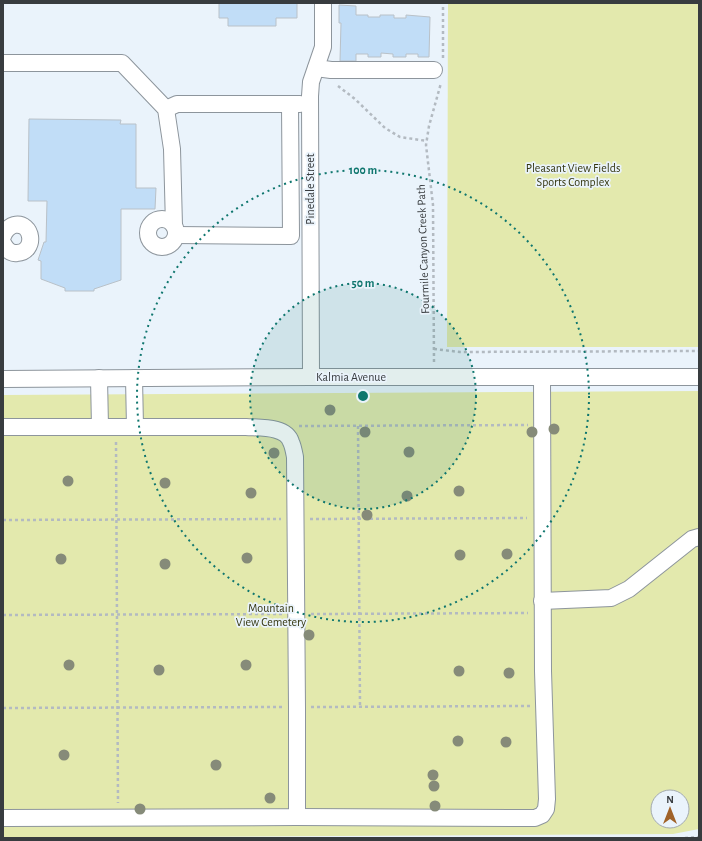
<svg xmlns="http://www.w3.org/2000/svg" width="702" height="841" font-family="'Alegreya Sans',sans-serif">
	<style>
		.green { fill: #e3e9ad; fill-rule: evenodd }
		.building { fill: #c1ddf7; stroke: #b9c1c8 }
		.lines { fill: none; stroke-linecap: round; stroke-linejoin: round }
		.minor-casing { stroke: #8d959c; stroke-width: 18 }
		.path { stroke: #b3bac1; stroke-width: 2.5; stroke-dasharray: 3 3; stroke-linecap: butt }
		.minor { stroke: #fff; stroke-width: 16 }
		.tree { fill: #868b79 }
		.ring { fill: none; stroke: #0f766e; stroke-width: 2; stroke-dasharray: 2 4 }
		.labels { text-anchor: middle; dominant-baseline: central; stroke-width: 3.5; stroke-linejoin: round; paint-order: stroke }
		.park-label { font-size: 12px; fill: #34360f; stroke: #eaf3fb }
		.street-label { font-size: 12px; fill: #383c3f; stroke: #eaf3fb }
		.centre { fill: #0f766e; stroke: #eaf3fb; stroke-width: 2 }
		.ring-label { font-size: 12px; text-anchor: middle; font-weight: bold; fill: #0f766e; stroke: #eaf3fb; stroke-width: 3.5; stroke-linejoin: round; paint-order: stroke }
	</style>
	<rect width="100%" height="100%" fill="#eaf3fb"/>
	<g class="green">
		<path d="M448,3H699V347H447Z"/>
		<path d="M699,391V829L673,834L3,838V395ZM658,797H682V821H658Z"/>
	</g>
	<g class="building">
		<path d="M219,3H297V18H276V26H228V18H219Z"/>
		<path d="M339,5L356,6V15H368V17H380V15H394V18H406V15L430,17L429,57H418V54H406V57H393V54L381,53V57H368V54H356V61H340L341,23H339Z"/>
		<path d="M29,119L121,120L120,124H136V188H156L155,209H121V280L94,289V291H65V288L41,279V261L38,260L44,242H46L47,201H28Z"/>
	</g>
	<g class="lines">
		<defs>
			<g id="minor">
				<path d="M3,63H122L166,109L172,149L174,226"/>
				<path d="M316,68L331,70H434"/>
				<path d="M166,109L177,104H300"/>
				<circle cx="162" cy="233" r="14"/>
				<path d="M176,235L291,236L290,105"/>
				<path d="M3,236C5,231 8,227 14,225C33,221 37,252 17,253C10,254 6,249 3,243"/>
				<path d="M311,377L310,96L311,82L323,47V3"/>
				<path d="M99,378L100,427"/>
				<path d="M134,378L135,427"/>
				<path d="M3,379L311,377H699"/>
				<path d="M3,427H246C260,428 286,426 291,442C293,446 294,452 295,457L297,707V817L3,818"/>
				<path d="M542,601L611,598L629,589L692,539L699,537"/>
				<path d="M297,817L526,818H535L542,815L546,809L547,799L543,671L542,378"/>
			</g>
		</defs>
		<use href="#minor" class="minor-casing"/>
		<g class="path">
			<path d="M443,58V3"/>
			<path d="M338,86L355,99L385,128L400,137L427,141"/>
			<path d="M434,349L460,352L699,351"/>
			<path d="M434,362L433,205L426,145L429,126L441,83"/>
			<path d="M299,426L528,425"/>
			<path d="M358,426L360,707"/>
			<path d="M116,442L118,803"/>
			<path d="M310,519L527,518"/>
			<path d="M3,520L281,519"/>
			<path d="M311,614L528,613"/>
			<path d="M3,615L282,614"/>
			<path d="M311,707L530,706"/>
			<path d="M3,708L282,707"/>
			<path d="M685,838L699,837"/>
		</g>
		<use href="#minor" class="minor"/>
	</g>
	<g class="tree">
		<circle cx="330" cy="410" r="5.5"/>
		<circle cx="554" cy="429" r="5.5"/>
		<circle cx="365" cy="432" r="5.5"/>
		<circle cx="532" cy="432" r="5.5"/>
		<circle cx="409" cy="452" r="5.5"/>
		<circle cx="274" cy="453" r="5.5"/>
		<circle cx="68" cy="481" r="5.5"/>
		<circle cx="165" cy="483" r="5.5"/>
		<circle cx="459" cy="491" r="5.5"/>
		<circle cx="251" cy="493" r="5.5"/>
		<circle cx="407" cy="496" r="5.5"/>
		<circle cx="367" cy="515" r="5.5"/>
		<circle cx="507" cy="554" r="5.5"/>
		<circle cx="460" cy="555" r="5.5"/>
		<circle cx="247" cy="558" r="5.5"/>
		<circle cx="61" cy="559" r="5.5"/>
		<circle cx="165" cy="564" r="5.5"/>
		<circle cx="309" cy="635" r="5.5"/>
		<circle cx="69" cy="665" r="5.5"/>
		<circle cx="246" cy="665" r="5.5"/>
		<circle cx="159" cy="670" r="5.5"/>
		<circle cx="459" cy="671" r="5.5"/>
		<circle cx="509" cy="673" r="5.5"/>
		<circle cx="458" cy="741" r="5.5"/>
		<circle cx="506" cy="742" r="5.5"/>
		<circle cx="64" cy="755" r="5.5"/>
		<circle cx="216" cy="765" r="5.5"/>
		<circle cx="433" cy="775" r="5.5"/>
		<circle cx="434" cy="786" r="5.5"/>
		<circle cx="270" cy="798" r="5.5"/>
		<circle cx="435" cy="806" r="5.5"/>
		<circle cx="140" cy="809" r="5.5"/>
	</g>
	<circle cx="363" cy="396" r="113" fill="#0f766e" fill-opacity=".12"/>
	<g class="ring">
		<circle cx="363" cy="396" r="113"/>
		<circle cx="363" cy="396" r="226"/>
	</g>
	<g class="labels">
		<g class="park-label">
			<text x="573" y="168">Pleasant View Fields<tspan x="573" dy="14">Sports Complex</tspan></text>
			<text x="271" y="608">Mountain<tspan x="271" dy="14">View Cemetery</tspan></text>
		</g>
		<g class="street-label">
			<text transform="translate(310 189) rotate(-90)">Pinedale Street</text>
			<text transform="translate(423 249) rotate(-92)">Fourmile Canyon Creek Path</text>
			<text x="351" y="377">Kalmia Avenue</text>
		</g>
	</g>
	<circle cx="363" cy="396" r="6" class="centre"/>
	<g class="ring-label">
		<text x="363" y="174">100 m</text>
		<text x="363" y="287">50 m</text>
	</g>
	<rect width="702" height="841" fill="none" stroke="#383c3f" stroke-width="8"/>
	<g transform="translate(670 809)"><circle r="19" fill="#eaf3fb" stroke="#a3aab0"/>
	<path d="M0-3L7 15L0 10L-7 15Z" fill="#a06228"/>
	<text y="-6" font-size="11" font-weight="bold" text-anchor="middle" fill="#383c3f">N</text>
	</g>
</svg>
